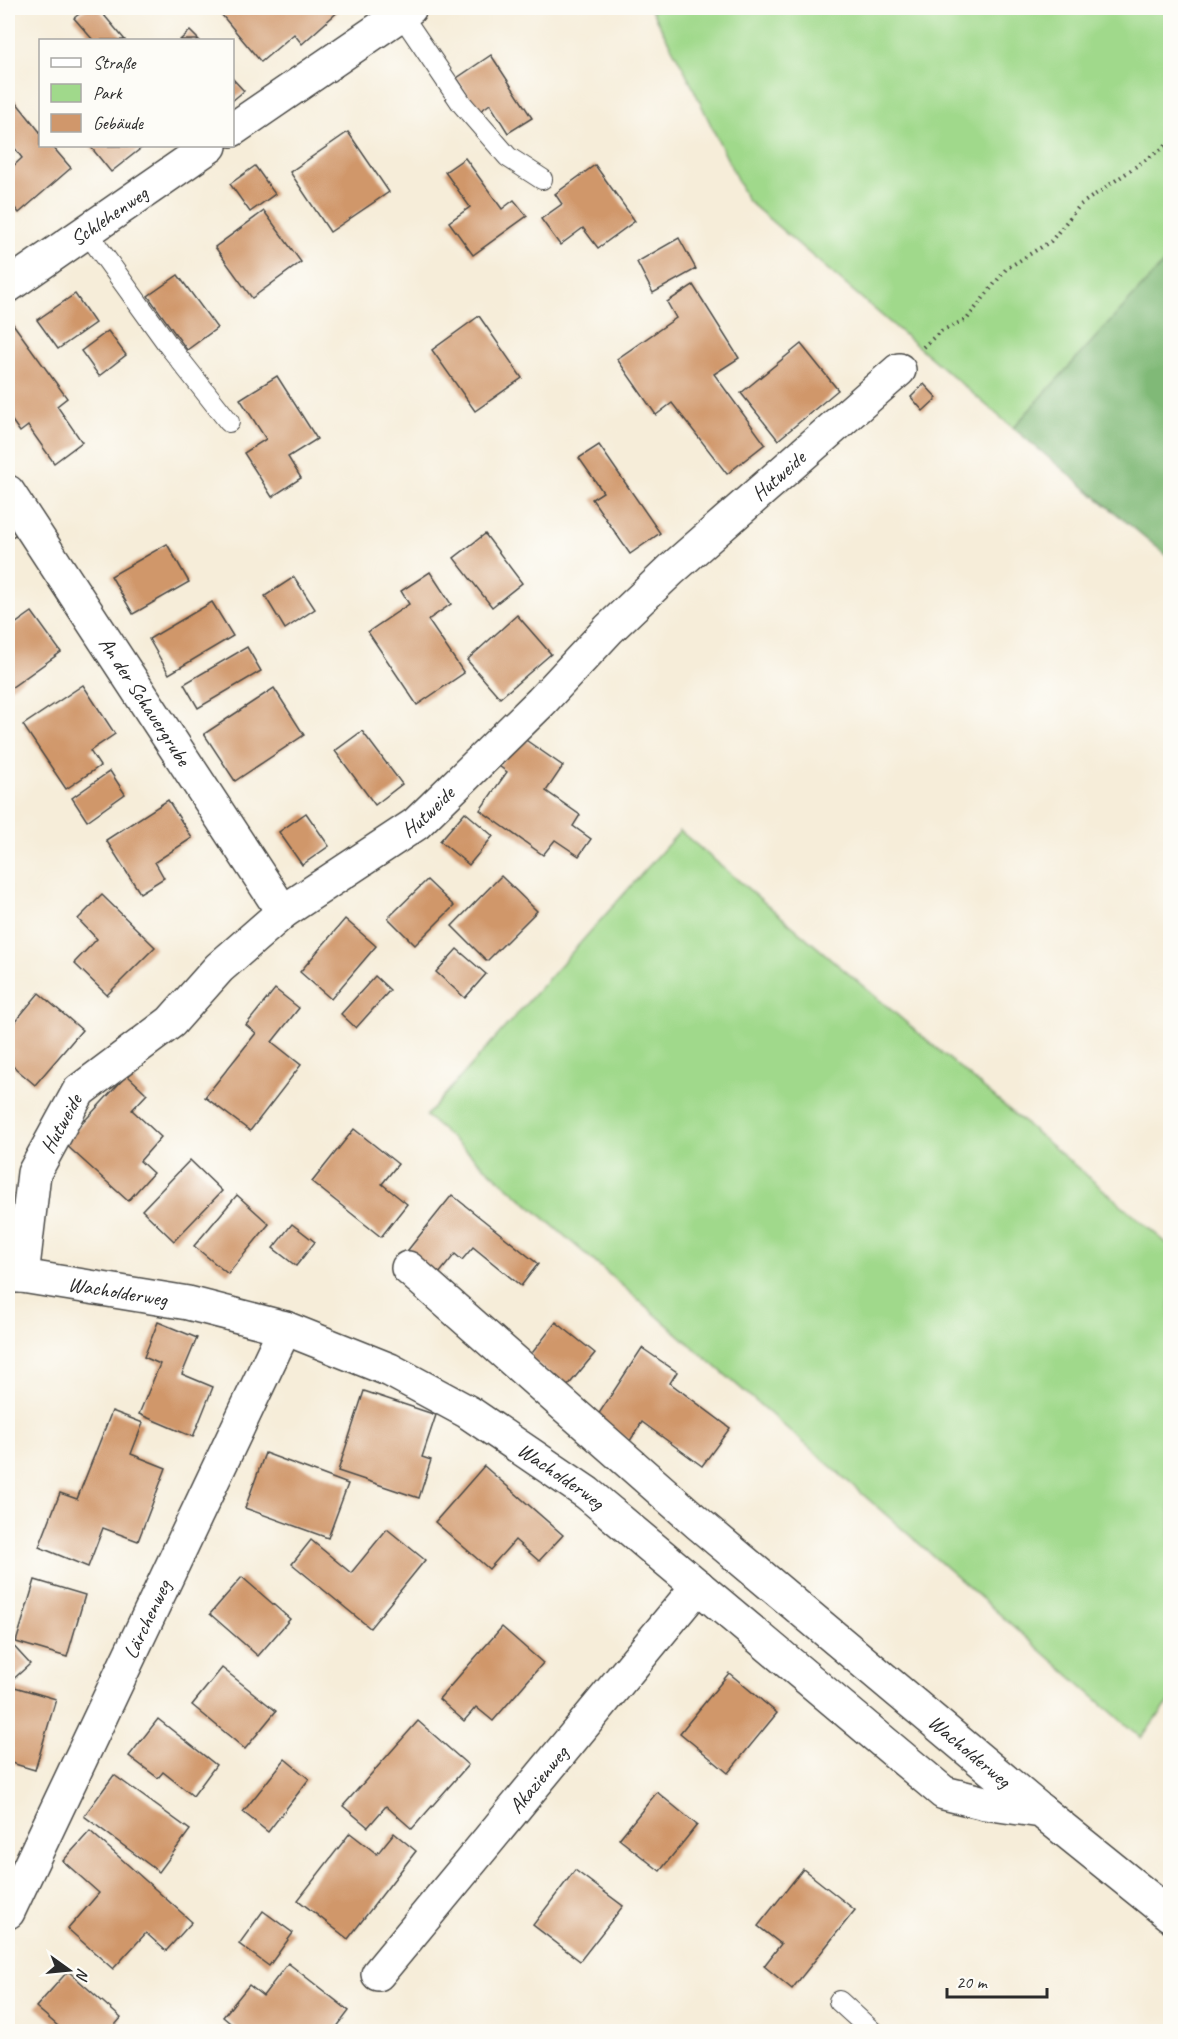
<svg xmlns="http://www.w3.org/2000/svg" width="1178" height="2039" font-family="Caveat,sans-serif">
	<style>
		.green { fill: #a0d98b; stroke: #66825b; stroke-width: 1.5 }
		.forest { fill: #80b977; stroke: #567251; stroke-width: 1.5 }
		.building { fill: #d0976b }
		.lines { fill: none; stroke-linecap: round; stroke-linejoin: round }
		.service-casing { stroke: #494845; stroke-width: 22 }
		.minor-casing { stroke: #494845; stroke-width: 36 }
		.path { stroke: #494845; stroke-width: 4; stroke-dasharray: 1.5 4.5; stroke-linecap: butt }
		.service { stroke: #fff; stroke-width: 20 }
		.minor { stroke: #fff; stroke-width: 33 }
		.labels { text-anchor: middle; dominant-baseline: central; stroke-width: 6; stroke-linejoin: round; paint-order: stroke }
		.street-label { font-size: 21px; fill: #2b2b2b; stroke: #fdfcf7 }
	</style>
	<rect width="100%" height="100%" fill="#fdfcf7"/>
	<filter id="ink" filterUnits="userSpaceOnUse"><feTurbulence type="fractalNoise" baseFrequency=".0167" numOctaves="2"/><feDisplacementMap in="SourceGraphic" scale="12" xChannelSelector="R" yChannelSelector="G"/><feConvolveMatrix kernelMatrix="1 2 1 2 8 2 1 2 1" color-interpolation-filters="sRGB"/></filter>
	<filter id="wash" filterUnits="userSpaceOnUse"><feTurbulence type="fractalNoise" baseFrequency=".008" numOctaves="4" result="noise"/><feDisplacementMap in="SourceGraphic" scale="24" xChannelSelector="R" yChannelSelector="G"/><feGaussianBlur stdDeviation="1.35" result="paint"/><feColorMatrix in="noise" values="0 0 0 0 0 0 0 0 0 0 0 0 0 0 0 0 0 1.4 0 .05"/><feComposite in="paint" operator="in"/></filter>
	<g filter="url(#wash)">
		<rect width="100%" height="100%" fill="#f6edd9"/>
		<g class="green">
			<path d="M650,8H1170V259L1013,428L747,200L685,71Z"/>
			<path d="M680,831L1170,1246V1701L1141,1738L811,1449L426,1116Z"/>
		</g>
		<path class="forest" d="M1170,256V558L1013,428Z"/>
		<g id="blocks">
			<g class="building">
				<path d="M87,8H98L125,40H93L74,18Z"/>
				<path d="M216,8L290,9L342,8L302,44L294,34L261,62Z"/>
				<path d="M190,31L199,40H180Z"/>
				<path d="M491,55L532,118L508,133L490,104L479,112L457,78Z"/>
				<path d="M232,78L244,91L232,101Z"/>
				<path d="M12,97L40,132V146H52L71,168L19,213L8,200V171L22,158L8,139V100Z"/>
				<path d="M348,132L389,192L330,232L290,172Z"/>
				<path d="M90,146H144L111,172Z"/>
				<path d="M465,158L502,209L514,200L527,216L473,255L449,222L470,207L445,172Z"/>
				<path d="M595,165L635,221L598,248L583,228L560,245L541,219L562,204L555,194Z"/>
				<path d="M255,166L275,194L250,212L230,184Z"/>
				<path d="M264,211L301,262L252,298L215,247Z"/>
				<path d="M679,238L696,269L653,293L637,262Z"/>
				<path d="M178,275L217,328L187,350L148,296Z"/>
				<path d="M693,285L739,358L714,374L765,444L727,474L672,403L656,415L617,359L676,318L667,302Z"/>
				<path d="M75,294L95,323L58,349L37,320Z"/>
				<path d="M479,316L522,378L475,411L432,350Z"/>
				<path d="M8,317L67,398L57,406L82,442L54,463L28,426L20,432L8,415Z"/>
				<path d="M108,331L126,355L99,376L81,351Z"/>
				<path d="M801,344L838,390L778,440L741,393Z"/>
				<path d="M277,376L317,439L288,457L301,478L272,497L244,453L266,439L240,399Z"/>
				<path d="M924,384L937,398L923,411L911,397Z"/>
				<path d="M599,445L660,533L630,554L592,499L603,492L579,458Z"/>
				<path d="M8,507L23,529L8,540Z"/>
				<path d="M485,534L522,583L492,607L454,558Z"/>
				<path d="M167,544L189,582L133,614L111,576Z"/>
				<path d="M430,572L451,604L428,620L464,673L417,705L368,632L409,604L401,591Z"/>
				<path d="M294,577L315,609L285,629L265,596Z"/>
				<path d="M212,602L233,636L169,674L149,639Z"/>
				<path d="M32,612L61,652L8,690V629Z"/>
				<path d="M517,615L551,654L500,698L467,660Z"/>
				<path d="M247,647L261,671L198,708L184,684Z"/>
				<path d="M83,685L115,734L90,751L100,766L66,789L23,725Z"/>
				<path d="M274,688L304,735L235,781L204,734Z"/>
				<path d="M362,731L402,784L375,805L335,751Z"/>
				<path d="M520,736L563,766L546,791L580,815L573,826L591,839L579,856L555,840L543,855L480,810L507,772L499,766Z"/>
				<path d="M110,771L125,794L87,821L72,798Z"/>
				<path d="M168,800L192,838L155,862L164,878L140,893L106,840Z"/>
				<path d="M465,812L493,836L469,865L440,841Z"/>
				<path d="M306,813L329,846L302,865L279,832Z"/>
				<path d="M501,876L537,911L487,961L452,926Z"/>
				<path d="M427,880L454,906L415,945L388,918Z"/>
				<path d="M102,895L155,947L107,995L74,963L97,939L78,919Z"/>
				<path d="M345,919L376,946L331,999L300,972Z"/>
				<path d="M457,949L486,974L465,998L436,972Z"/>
				<path d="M375,976L390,990L356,1028L341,1014Z"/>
				<path d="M275,989L299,1008L272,1042L301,1065L250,1131L205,1097L256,1033L246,1025Z"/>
				<path d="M39,993L82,1030L35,1085L8,1062V1030Z"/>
				<path d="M127,1075L147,1094L132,1110L161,1137L140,1161L153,1173L128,1201L64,1143Z"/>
				<path d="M354,1129L398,1164L382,1184L407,1204L381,1237L312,1182Z"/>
				<path d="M190,1160L222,1191L174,1241L142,1210Z"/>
				<path d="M237,1195L269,1224L228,1274L194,1246Z"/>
				<path d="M452,1195L538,1264L521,1286L473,1247L462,1260L455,1254L434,1280L404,1255Z"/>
				<path d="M292,1224L315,1242L296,1266L273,1248Z"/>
				<path d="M158,1322L197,1338L182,1374L213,1387L193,1437L139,1414L160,1364L144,1357Z"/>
				<path d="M556,1322L595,1353L567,1387L529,1357Z"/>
				<path d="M642,1348L677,1372L670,1383L730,1428L702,1466L642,1422L630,1441L596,1418Z"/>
				<path d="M364,1391L436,1415L422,1457L431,1460L419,1498L338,1471Z"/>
				<path d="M112,1411L143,1423L131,1454L166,1468L138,1541L103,1528L88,1567L39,1547L60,1493L77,1499Z"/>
				<path d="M265,1453L348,1484L328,1538L245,1508Z"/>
				<path d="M484,1466L563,1535L539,1561L515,1540L489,1569L435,1522Z"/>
				<path d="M387,1529L425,1560L370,1628L292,1564L311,1540L351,1573Z"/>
				<path d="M242,1577L290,1619L258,1656L210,1614Z"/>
				<path d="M35,1580L85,1595L67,1657L16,1642Z"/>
				<path d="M502,1627L543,1663L493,1721L476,1707L464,1721L439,1699Z"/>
				<path d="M8,1640L30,1664L9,1683L8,1681Z"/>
				<path d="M222,1668L276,1711L245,1749L192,1705Z"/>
				<path d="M729,1673L777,1713L728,1773L680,1733Z"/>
				<path d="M8,1685L56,1699L35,1770L8,1762Z"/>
				<path d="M158,1719L216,1765L193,1796L163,1772L158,1778L129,1756Z"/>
				<path d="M418,1721L468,1765L412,1829L386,1806L368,1827L343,1806Z"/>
				<path d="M285,1759L309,1779L268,1832L243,1812Z"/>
				<path d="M114,1775L190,1830L159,1872L84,1816Z"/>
				<path d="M657,1792L697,1825L660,1871L619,1839Z"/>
				<path d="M90,1831L192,1922L166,1951L146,1933L113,1969L68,1929L99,1893L63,1861Z"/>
				<path d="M350,1833L377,1854L394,1833L416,1851L348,1939L298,1900Z"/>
				<path d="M803,1869L855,1910L792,1989L764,1966L781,1944L758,1926Z"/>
				<path d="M575,1870L623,1906L580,1961L533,1925Z"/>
				<path d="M263,1911L293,1933L269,1966L239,1944Z"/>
				<path d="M288,1963L349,2011L333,2032H241L223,2017L249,1985L263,1996Z"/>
				<path d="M68,1971L121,2018L109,2032H65L36,2007Z"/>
			</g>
		</g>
	</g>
	<g filter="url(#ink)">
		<use href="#blocks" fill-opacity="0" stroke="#494845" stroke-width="1.5"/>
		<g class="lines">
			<defs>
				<g id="service">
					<path d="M401,14L462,104L508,157L542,179"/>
					<path d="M86,231L169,346L229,422"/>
					<path d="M839,2001L873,2032"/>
				</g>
				<g id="minor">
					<path d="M232,130L410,8"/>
					<path id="s1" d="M8,286L210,146"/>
					<path id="s2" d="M8,492L283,912"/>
					<path id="s3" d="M408,1268L699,1524L1041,1811"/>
					<path id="s4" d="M8,1276H22L188,1303L285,1328L390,1370L468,1412L587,1493L944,1793L985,1803L1041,1811L1170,1915"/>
					<path id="s5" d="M22,1276L34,1173L79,1091L171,1022L219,968L283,912L416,824L541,702L609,629L671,570L899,370"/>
					<path id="s6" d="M8,1912L285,1328"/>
					<path id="s7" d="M378,1974L698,1586"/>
				</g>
			</defs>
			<use href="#service" class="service-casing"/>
			<use href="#minor" class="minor-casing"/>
			<g class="path">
				<path d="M923,347L941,331L967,319L1006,269L1051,241L1080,205L1170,143"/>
				<path d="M1166,2032L1170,2029"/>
			</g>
			<use href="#service" class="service"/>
			<use href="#minor" class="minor"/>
		</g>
	</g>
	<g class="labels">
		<g class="street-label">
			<text stroke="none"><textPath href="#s1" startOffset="123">Schlehenweg</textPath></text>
			<text stroke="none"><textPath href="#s5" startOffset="1132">Hutweide</textPath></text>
			<text stroke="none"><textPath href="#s2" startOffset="250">An der Schauergrube</textPath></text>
			<text stroke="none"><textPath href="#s5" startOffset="646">Hutweide</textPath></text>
			<text stroke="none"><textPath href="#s5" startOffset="160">Hutweide</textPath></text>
			<text stroke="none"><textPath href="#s4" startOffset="111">Wacholderweg</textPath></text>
			<text stroke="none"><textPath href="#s4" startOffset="597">Wacholderweg</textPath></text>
			<text stroke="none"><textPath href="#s6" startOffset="324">Lärchenweg</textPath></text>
			<text stroke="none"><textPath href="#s3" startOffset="741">Wacholderweg</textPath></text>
			<text stroke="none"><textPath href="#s7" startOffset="252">Akazienweg</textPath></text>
		</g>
	</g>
	<rect width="1178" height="2039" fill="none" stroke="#fdfcf7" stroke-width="30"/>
	<rect x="39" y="39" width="195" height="108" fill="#fdfcf7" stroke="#a9a8a5" stroke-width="1.5"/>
	<rect x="51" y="58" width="30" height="9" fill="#ffffff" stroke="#a9a8a5" stroke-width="1.5"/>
	<text x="93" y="69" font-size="18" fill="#2b2b2b">Straße</text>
	<rect x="51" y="84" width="30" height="18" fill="#a0d98b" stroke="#a9a8a5" stroke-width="1.5"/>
	<text x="93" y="99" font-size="18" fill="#2b2b2b">Park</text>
	<rect x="51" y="114" width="30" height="18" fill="#d0976b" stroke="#a9a8a5" stroke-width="1.5"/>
	<text x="93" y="129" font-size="18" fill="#2b2b2b">Gebäude</text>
	<g transform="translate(69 1970) rotate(105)" stroke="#fdfcf7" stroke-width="4.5" paint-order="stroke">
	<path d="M0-4.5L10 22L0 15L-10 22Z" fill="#2b2b2b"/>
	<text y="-9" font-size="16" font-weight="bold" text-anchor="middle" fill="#2b2b2b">N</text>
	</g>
	<path d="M947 1988v9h100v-9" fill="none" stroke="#2b2b2b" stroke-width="3"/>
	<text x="956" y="1988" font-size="18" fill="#2b2b2b" stroke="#fdfcf7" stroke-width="4.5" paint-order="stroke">20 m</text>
</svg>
